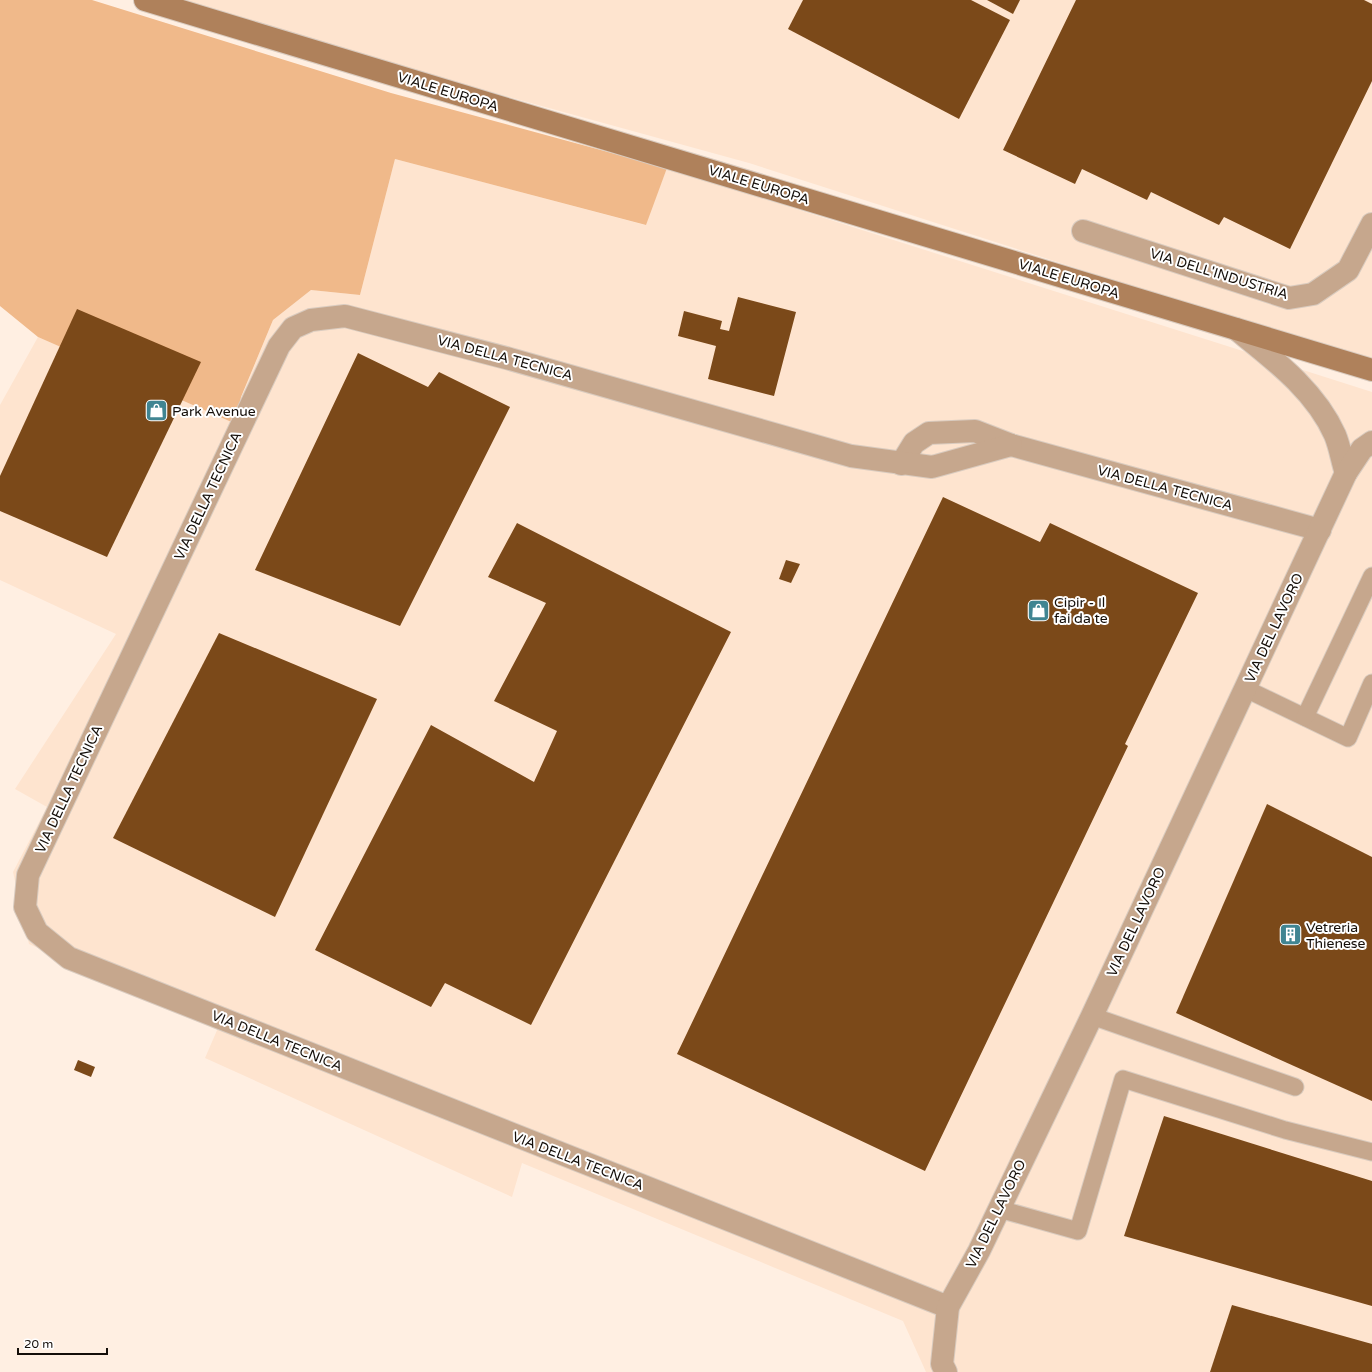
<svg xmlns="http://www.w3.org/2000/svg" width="1372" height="1372" font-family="'Varela Round',sans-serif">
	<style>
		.built { fill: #fee4cf }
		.green { fill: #f0b98a }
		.building { fill: #7b4919 }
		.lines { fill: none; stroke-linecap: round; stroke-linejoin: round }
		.lane-casing { stroke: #d9cbbf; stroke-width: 19 }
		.street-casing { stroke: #d9cbbf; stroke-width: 24 }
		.secondary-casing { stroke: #d9cbbf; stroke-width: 24 }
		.lane { stroke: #c6a78d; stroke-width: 17 }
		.street { stroke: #c6a78d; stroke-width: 22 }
		.secondary { stroke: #af815b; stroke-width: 22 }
		.labels { text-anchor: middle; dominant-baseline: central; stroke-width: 4; stroke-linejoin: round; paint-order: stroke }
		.street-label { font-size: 14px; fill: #140e09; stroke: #fff }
		.poi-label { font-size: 14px; fill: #140e09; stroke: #fff; text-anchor: start }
	</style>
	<rect width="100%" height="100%" fill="#ffefe2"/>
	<g class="built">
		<path d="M181,0H1372V363L749,163L382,62Z"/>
		<path d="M395,159L645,225L667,168L1372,392V1372H926L903,1321L522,1163L512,1197L205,1058L218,1028L29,944L13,872L47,807L15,789L116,634L0,580V405L38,337L236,424L241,398L273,320L311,290L360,295Z"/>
	</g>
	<path class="green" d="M0,0H92L391,93L667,168L646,225L395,159L360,295L311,290L273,320L241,397L236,424L38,337L0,306Z"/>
	<g class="building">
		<path d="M803,0H971L1010,20L959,119L788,29Z"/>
		<path d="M987,0H1020L1013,14Z"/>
		<path d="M1076,0H1364L1372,4V81L1290,249L1224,217L1219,225L1151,192L1147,200L1082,169L1075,184L1003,150Z"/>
		<path d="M738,297L796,312L774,396L708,379L716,346L678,336L684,311L722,321L720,329L729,331Z"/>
		<path d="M77,309L201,362L107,557L0,511V476Z"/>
		<path d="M358,353L428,387L439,372L510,407L400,626L255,570Z"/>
		<path d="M943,497L1040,542L1050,523L1198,593L1125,744L1128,746L925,1171L677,1054Z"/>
		<path d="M517,523L731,632L531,1025L445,983L431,1007L315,950L431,725L534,782L557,731L494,701L546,603L488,577Z"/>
		<path d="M786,560L800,564L791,583L779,579Z"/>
		<path d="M219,633L377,699L275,917L113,838Z"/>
		<path d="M1267,804L1372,857V1101L1176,1013Z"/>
		<path d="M78,1060L95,1067L91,1077L74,1070Z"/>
		<path d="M1164,1116L1372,1181V1306L1124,1236Z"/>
		<path d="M1232,1305L1372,1344V1372H1210Z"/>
	</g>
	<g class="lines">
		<defs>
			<g id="lane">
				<path d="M1246,689L1348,738L1372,683"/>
				<path d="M1305,717L1372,576"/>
				<path d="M1092,1016L1295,1087"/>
				<path d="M999,1209L1078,1231L1123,1079L1285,1130L1372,1152"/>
			</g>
			<g id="street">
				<path d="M1083,231L1289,298L1313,294L1348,270L1372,224"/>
				<path d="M1236,329C1273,359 1315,390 1335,435C1340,447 1342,461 1346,473"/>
				<path d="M901,464L914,443L929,433L975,431L1011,445L1320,530"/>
				<path d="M948,1307L69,958L37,932L25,907L28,875L279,346L293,328L311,320L345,316L510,359L851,456L932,467L1011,445"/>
				<path d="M946,1372L942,1364L948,1307L979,1251L1092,1016L1346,473L1362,449L1372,442"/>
			</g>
			<path id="secondary" d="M145,0L1372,370"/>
		</defs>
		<use href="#lane" class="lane-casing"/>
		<use href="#street" class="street-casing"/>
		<use href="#secondary" class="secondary-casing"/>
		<use href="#lane" class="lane"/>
		<use href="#street" class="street"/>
		<use href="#secondary" class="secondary"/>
	</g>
	<defs>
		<symbol id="shop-square" viewBox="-11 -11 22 22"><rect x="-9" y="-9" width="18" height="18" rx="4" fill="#408592" stroke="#fff"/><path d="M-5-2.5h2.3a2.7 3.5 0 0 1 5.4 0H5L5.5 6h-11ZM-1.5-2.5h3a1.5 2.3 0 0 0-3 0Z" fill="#fff"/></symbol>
		<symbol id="building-square" viewBox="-11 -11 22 22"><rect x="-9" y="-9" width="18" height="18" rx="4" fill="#408592" stroke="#fff"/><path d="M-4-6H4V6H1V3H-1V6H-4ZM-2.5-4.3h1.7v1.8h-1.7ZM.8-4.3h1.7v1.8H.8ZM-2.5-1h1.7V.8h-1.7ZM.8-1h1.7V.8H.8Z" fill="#fff"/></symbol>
	</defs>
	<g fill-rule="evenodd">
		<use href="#shop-square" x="144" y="398" width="25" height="25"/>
		<use href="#shop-square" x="1026" y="598" width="25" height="25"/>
		<use href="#building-square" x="1278" y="922" width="25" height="25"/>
	</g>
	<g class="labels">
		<g class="street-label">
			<text transform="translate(448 92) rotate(17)">VIALE EUROPA</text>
			<text transform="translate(759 185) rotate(17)">VIALE EUROPA</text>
			<text transform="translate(1219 274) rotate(17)">VIA DELL'INDUSTRIA</text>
			<text transform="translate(1069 279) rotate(17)">VIALE EUROPA</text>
			<text transform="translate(505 358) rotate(15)">VIA DELLA TECNICA</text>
			<text transform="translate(1165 488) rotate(15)">VIA DELLA TECNICA</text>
			<text transform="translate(208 496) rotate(-65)">VIA DELLA TECNICA</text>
			<text transform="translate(1274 628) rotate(-65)">VIA DEL LAVORO</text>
			<text transform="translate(69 789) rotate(-65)">VIA DELLA TECNICA</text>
			<text transform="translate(1136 922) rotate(-65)">VIA DEL LAVORO</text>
			<text transform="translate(277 1041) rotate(22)">VIA DELLA TECNICA</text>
			<text transform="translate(578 1161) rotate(21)">VIA DELLA TECNICA</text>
			<text transform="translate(996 1214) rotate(-64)">VIA DEL LAVORO</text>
		</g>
		<g class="poi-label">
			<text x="172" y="411">Park Avenue</text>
			<text x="1054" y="602">Cipir - Il<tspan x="1054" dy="16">fai da te</tspan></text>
			<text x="1306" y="927">Vetreria<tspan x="1306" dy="16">Thienese</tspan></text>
		</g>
	</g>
	<path d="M18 1348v6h89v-6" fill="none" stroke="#140e09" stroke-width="2"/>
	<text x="24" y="1348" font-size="12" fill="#140e09" stroke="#ffffff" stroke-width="3" paint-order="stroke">20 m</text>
</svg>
